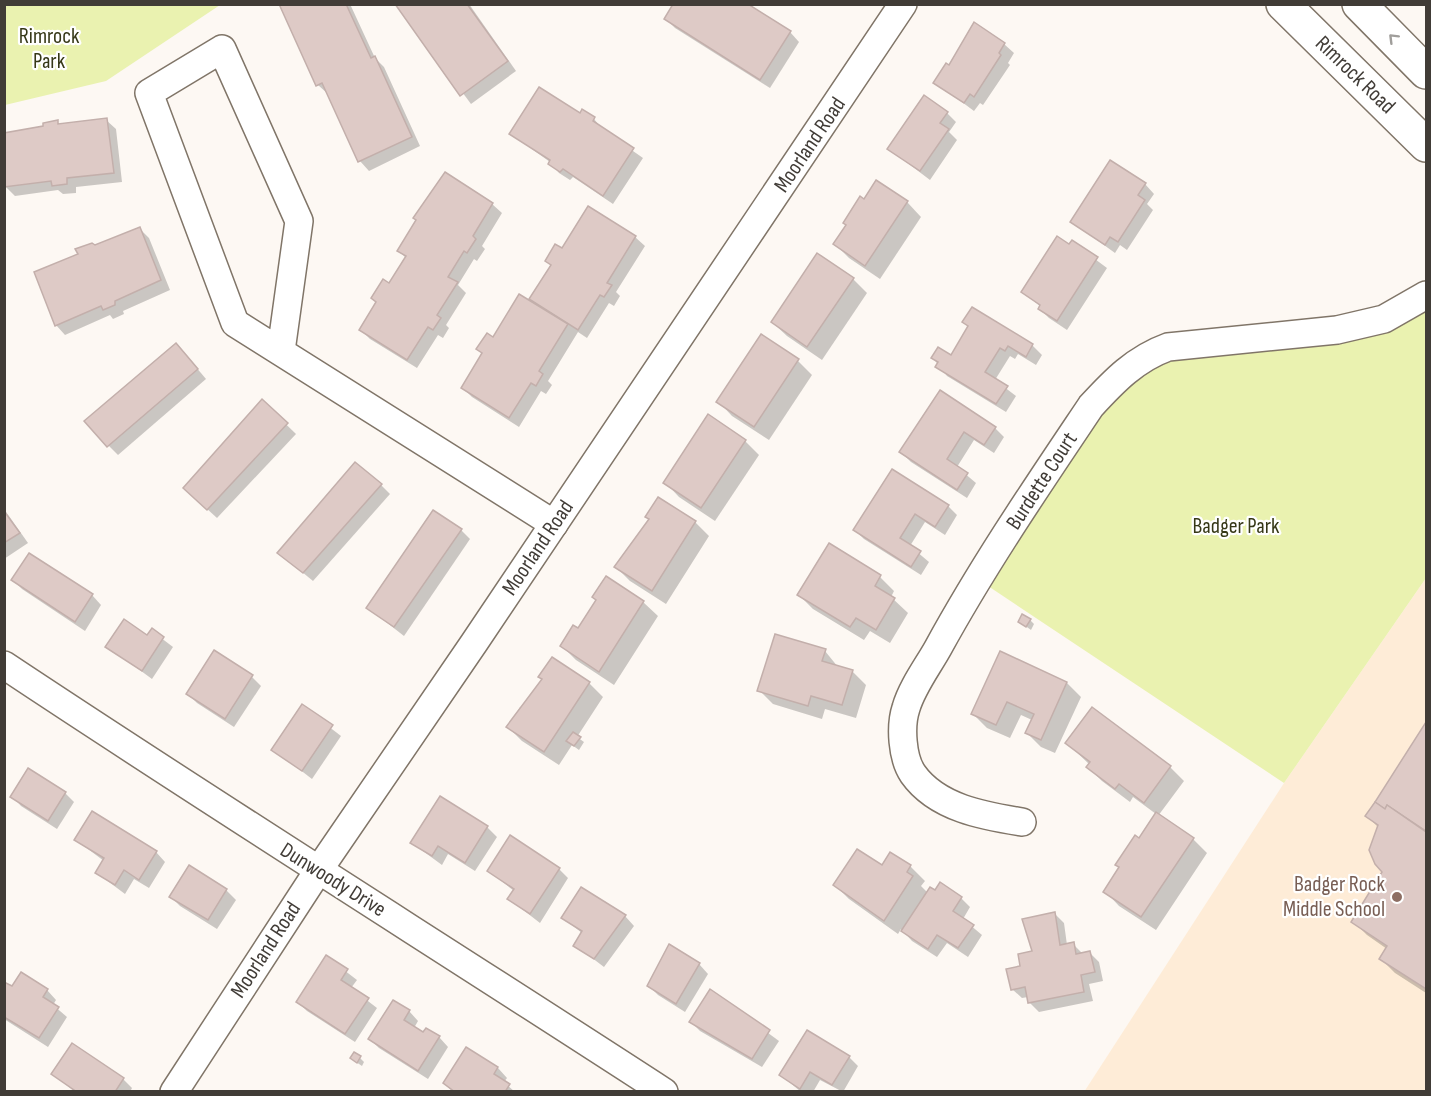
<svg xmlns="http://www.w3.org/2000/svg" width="1431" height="1096" font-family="'Sofia Sans Condensed',sans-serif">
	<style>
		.built { fill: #feecd7 }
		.green { fill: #eaf2b0 }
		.shadow { fill: #0003 }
		.building { fill: #decac6; stroke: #c3afab; stroke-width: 1.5 }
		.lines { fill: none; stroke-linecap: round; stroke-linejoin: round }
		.minor-casing { stroke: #807568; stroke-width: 30 }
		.major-casing { stroke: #807568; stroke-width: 36 }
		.minor { stroke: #fff; stroke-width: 27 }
		.major { stroke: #fff; stroke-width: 33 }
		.oneway { stroke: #a09e9b }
		.education-dot { fill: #8d6e63; stroke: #fff; stroke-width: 2 }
		.labels { text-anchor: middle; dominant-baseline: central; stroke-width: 4.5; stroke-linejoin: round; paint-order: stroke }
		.park-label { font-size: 22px; fill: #363817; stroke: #fff }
		.street-label { font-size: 22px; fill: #413c37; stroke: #fff }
		.education-label { font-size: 22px; fill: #785e54; stroke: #fff; text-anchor: end }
	</style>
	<rect width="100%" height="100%" fill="#fdf8f3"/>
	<path class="built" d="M1426,578V1091L1084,1092L1284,783Z"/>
	<g class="green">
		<path d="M4,5L5,4L220,5L106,81L5,105Z"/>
		<path d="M1426,300V578L1284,783L979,580L1145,355L1266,335Z"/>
	</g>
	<g class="shadow">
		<path d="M280,4H350L375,58L384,67L420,146L369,171L360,161L328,94L318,85Z"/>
		<path d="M397,4H469L516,71L471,104Z"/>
		<path d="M666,19L790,32L799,42L770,88L675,28Z"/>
		<path d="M1004,44L1014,53L1008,63L1010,65L983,105L980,103L974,111L935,82L950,67Z"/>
		<path d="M583,111L594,119L603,130L643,158L613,204L573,177L570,180L559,173L550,162L511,134L580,116Z"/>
		<path d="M947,113L956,122L949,132L957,140L930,180L889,149Z"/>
		<path d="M106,120L116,129L122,182L76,187V193L63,194L58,190L15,196L5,186L44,128L57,122L61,126Z"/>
		<path d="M876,182L907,202L921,217L880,279L849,258L835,244Z"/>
		<path d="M1145,184L1154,194L1147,204L1153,210L1127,250L1120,245L1115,253L1072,222Z"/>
		<path d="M492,204L502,213L482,246L485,249L477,261L474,259L458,285L466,293L446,325L449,328L443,338L438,335L417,368L370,339L361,330L406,258L398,250Z"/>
		<path d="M588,208L635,237L645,246L616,292L620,296L614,306L609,303L587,338L578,332L548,381L552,385L546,394L541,391L519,427L472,397L462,387L493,339L529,302Z"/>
		<path d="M140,229L149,238L170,290L123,311L124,314L113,319L110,315L65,335L56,325L95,247Z"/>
		<path d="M1072,242L1107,268L1067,330L1049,318L1040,309L1041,307L1023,292Z"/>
		<path d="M853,279L867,293L822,360L787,336L772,322Z"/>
		<path d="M969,327L1032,345L1042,355L1036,365L1018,354L1015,359L1010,356L995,380L1016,396L1006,412L947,376L933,358L951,357Z"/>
		<path d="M761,336L798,361L812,375L769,440L732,416L718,401Z"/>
		<path d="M185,354L206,379L118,455L108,445Z"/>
		<path d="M940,392L995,428L1004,437L994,453L974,440L957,467L976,483L967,498L911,462L901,452Z"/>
		<path d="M262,401L296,434L217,518L194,497Z"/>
		<path d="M745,441L759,455L715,521L679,497L665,482Z"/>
		<path d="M892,471L948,506L957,515L945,535L925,522L910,546L929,562L921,575L864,539L855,530Z"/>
		<path d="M381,485L390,494L313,581L279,553Z"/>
		<path d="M4,509L28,543L4,559Z"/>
		<path d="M695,522L709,536L666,604L630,581L616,567L628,548L631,550Z"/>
		<path d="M461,530L470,539L404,636L368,608Z"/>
		<path d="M880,577L894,591L891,597L908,613L890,643L870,631L864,640L813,609L799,595Z"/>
		<path d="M606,578L643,602L658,616L614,685L576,660L562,646L578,630L598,600Z"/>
		<path d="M13,580L92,595L101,605L85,631L22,589Z"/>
		<path d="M1030,620L1034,624L1031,630L1020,622Z"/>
		<path d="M152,631L173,647L152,679L107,646L148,637Z"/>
		<path d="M825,651L838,667L852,671L866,685L856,718L825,709L822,719L773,704L759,690Z"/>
		<path d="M1001,653L1067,683L1081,697L1055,753L1041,747L1027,733L1032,720L1021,715L1010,738L987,728L973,714Z"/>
		<path d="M252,677L261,686L234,727L197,703L188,694Z"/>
		<path d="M589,683L603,697L577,737L584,742L579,750L572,745L559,765L522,741L508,727L520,707L523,709Z"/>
		<path d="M302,706L341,736L312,779L273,749Z"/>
		<path d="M1426,725V829L1414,821L1412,825L1426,834V993L1395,973L1381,959L1387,949L1367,935L1353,921L1384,872L1379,828L1367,816Z"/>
		<path d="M1067,743L1170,767L1184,781L1158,816L1193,839L1207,853L1156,930L1119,906L1105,891L1156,814L1133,797L1130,802L1102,781L1088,767L1090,765Z"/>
		<path d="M65,793L74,802L57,829L21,806L12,796Z"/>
		<path d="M441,798L487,827L497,837L475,871L448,854L442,865L412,843Z"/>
		<path d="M76,840L156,852L165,862L149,888L134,879L125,894L97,873L104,861Z"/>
		<path d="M891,854L911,867L925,881L921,886L928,893L961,898L970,907L963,919L982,935L968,957L947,943L937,957L912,941L901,929L898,934L849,899L835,885L882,867Z"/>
		<path d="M559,869L568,878L540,923L509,899L514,891L489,871Z"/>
		<path d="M226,890L236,900L217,929L180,906L171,897Z"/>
		<path d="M1055,914L1064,923L1067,945L1073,944L1083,954L1090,953L1099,962L1103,981L1089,984L1093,1001L1039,1012L1029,1002L1028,997L1022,998L1012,989L1022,967L1033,952Z"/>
		<path d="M625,916L634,926L604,967L575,945L582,933L563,918Z"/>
		<path d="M669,946L699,964L708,974L685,1012L658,995L649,986Z"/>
		<path d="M327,957L357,980L351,988L377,1008L355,1042L307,1011L298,1002Z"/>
		<path d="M4,984L12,988L47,990L56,1000L53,1005L67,1017L48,1047L4,1019Z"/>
		<path d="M711,991L779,1041L762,1067L700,1031L691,1022Z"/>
		<path d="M409,1011L418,1021L414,1028L424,1034L439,1037L448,1047L428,1079L379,1048L370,1039Z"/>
		<path d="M467,1049L498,1068L507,1078L504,1082L515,1092H453L444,1083Z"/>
		<path d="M849,1057L858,1066L843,1092L820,1080L813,1092H801L781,1075Z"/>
		<path d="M360,1058L364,1062L362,1066L356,1062Z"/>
		<path d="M53,1074L123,1079L132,1088L130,1092H75Z"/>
	</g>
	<g class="building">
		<path d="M279,4H346L371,58L375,56L412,137L358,162L322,83L316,86Z"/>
		<path d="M395,4H467L508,61L460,96Z"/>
		<path d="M673,4H748L791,31L760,80L664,19Z"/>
		<path d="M974,22L1005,43L999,53L1001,55L974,97L970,94L964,103L933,83L946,63L949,65Z"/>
		<path d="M539,87L580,113L582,109L595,117L593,121L634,148L603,196L563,169L560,172L548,164L550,160L509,134Z"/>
		<path d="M924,95L948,112L940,123L949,129L920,171L887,149Z"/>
		<path d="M107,118L114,173L67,178V184L52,186L51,181L4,187V133L43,126V123L58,120V124Z"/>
		<path d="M1110,160L1146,183L1138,195L1145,200L1118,242L1110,237L1105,245L1070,222Z"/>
		<path d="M445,172L493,203L473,236L476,239L467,253L464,251L448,277L458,282L437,315L441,318L433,330L428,327L407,360L359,330L376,302L371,298L383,279L389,283L406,256L397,251L416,220L413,218Z"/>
		<path d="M876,180L908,201L865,266L833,244L846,225L843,223L860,196L864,199Z"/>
		<path d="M588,206L636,236L607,283L612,285L604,297L600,295L578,330L529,299L551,265L545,261L555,244L562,248Z"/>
		<path d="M140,227L161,280L115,301V305L103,310L101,306L55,326L34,272L78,254L75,249L92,243L95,245Z"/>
		<path d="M1057,236L1069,244L1072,240L1098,257L1057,321L1038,309L1040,305L1021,292Z"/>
		<path d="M817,253L854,278L807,347L771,322Z"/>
		<path d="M519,294L568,324L539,371L543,374L536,386L531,383L509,418L461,388L482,353L476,349L487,333L493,337Z"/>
		<path d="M972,307L1033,344L1026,357L1008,346L1005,351L1000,348L985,372L1008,386L996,404L935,367L938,362L931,358L938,347L951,355L968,326L962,322Z"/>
		<path d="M761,334L799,359L754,427L716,402Z"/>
		<path d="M176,343L198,369L107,447L84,421Z"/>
		<path d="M940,390L996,427L984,445L964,432L947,459L968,473L957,490L899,452Z"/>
		<path d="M262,399L288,423L207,510L183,488Z"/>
		<path d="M708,414L746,440L701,508L663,483Z"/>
		<path d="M355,462L382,484L303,573L277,553Z"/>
		<path d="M892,469L949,505L935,527L915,514L900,538L921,551L911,567L853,530Z"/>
		<path d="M658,497L696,521L652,591L614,567L649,519L645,517Z"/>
		<path d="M433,510L462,529L394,627L366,608Z"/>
		<path d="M4,511L20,533L4,543Z"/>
		<path d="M829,543L881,575L875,586L895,598L876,630L856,618L850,627L797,595Z"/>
		<path d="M29,553L93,594L75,622L11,580Z"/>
		<path d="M606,576L644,601L599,672L560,646L573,625L578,628L596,600L592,597Z"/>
		<path d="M1022,614L1031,619L1026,627L1018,622Z"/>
		<path d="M124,619L147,635L152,628L164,637L142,671L105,647Z"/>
		<path d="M775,634L826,649L822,661L853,670L842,705L811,696L808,706L757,691Z"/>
		<path d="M214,650L253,675L225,719L186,694Z"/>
		<path d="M1000,651L1067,682L1041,740L1025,733L1034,714L1007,702L996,725L971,714Z"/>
		<path d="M552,657L590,682L544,752L506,727L542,679L538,677Z"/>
		<path d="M302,704L333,725L302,771L271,750Z"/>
		<path d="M1092,707L1171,766L1144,803L1119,784L1115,789L1086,767L1090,762L1065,743Z"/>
		<path d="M1426,722V831L1387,805L1385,809L1375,802Z"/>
		<path d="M573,732L581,737L574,746L566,741Z"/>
		<path d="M28,768L66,792L48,821L10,797Z"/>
		<path d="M440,796L488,826L465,863L438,846L432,856L410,843Z"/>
		<path d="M1375,802L1385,809L1387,805L1426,832V989L1379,959L1387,946L1351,922L1382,872L1375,864L1369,850L1378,825L1365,816Z"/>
		<path d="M92,811L157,851L139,880L124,870L115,885L95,873L104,858L74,840Z"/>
		<path d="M1156,812L1194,838L1141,917L1103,892L1119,867L1115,865L1135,835L1139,838Z"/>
		<path d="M510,835L560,868L530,914L507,899L514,889L487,871Z"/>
		<path d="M857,849L882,865L890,852L911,865L907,872L913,876L884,921L833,885Z"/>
		<path d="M189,865L227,889L208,920L169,897Z"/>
		<path d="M940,882L962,897L953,911L974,925L958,948L937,935L928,949L901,931L930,887L935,890Z"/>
		<path d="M581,887L626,915L594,959L573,946L582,931L561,918Z"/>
		<path d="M1055,912L1060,945L1074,942L1076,954L1090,951L1095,972L1081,975L1084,992L1028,1003L1025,987L1011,990L1006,969L1020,966L1018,954L1032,951L1022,919Z"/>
		<path d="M669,944L700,963L676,1004L647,986Z"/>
		<path d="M326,955L348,969L341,980L369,998L345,1034L296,1002Z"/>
		<path d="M21,972L48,989L43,997L59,1007L39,1038L4,1017V982L12,986Z"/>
		<path d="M710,989L770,1030L752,1059L689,1022Z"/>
		<path d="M393,1000L410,1010L404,1020L423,1032L426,1028L440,1036L418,1071L368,1039Z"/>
		<path d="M807,1030L850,1056L832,1085L810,1072L800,1089L779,1075Z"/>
		<path d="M72,1043L124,1078L115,1092H77L51,1074Z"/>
		<path d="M466,1047L498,1067L494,1074L510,1084L505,1092H455L443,1083Z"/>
		<path d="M354,1052L361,1056L357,1063L350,1058Z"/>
	</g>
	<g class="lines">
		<defs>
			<g id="minor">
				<path d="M281,351L299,221L222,49L149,93L235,323L554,524"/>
				<path d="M4,665C222,810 444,949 664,1092"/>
				<path d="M1022,822C984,816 937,808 913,774C902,758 900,726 906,708C912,687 928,666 938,648C984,564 1038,485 1091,406C1114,381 1135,359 1168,347L1337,330L1384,319L1426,295"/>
				<path d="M174,1092L318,871L474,643L903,4"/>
			</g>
			<g id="major">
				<path d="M1283,4L1426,145"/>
				<path d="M1359,4L1426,72"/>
			</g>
		</defs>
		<use href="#minor" class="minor-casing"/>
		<use href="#major" class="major-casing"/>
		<use href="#minor" class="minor"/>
		<use href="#major" class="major"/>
	</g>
	<defs><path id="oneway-chevron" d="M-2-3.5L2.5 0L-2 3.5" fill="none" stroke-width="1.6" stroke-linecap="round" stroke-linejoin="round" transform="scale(1.5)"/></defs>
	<use class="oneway" href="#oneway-chevron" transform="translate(1393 38) rotate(-135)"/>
	<circle class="education-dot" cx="1397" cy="897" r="6"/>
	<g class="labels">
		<g class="park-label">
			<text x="49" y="36">Rimrock<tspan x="49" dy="25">Park</tspan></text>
			<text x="1236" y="526">Badger Park</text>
		</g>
		<g class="street-label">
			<text transform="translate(1355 75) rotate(44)">Rimrock Road</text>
			<text transform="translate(810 145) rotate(-56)">Moorland Road</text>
			<text transform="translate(1042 481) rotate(-57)">Burdette Court</text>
			<text transform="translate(538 548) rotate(-56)">Moorland Road</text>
			<text transform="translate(333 880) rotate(32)">Dunwoody Drive</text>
			<text transform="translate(266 950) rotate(-57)">Moorland Road</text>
		</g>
		<g class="education-label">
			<text x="1385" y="884">Badger Rock<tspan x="1385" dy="25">Middle School</tspan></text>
		</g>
	</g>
	<rect width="1431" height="1096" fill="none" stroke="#413c37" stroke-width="12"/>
</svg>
